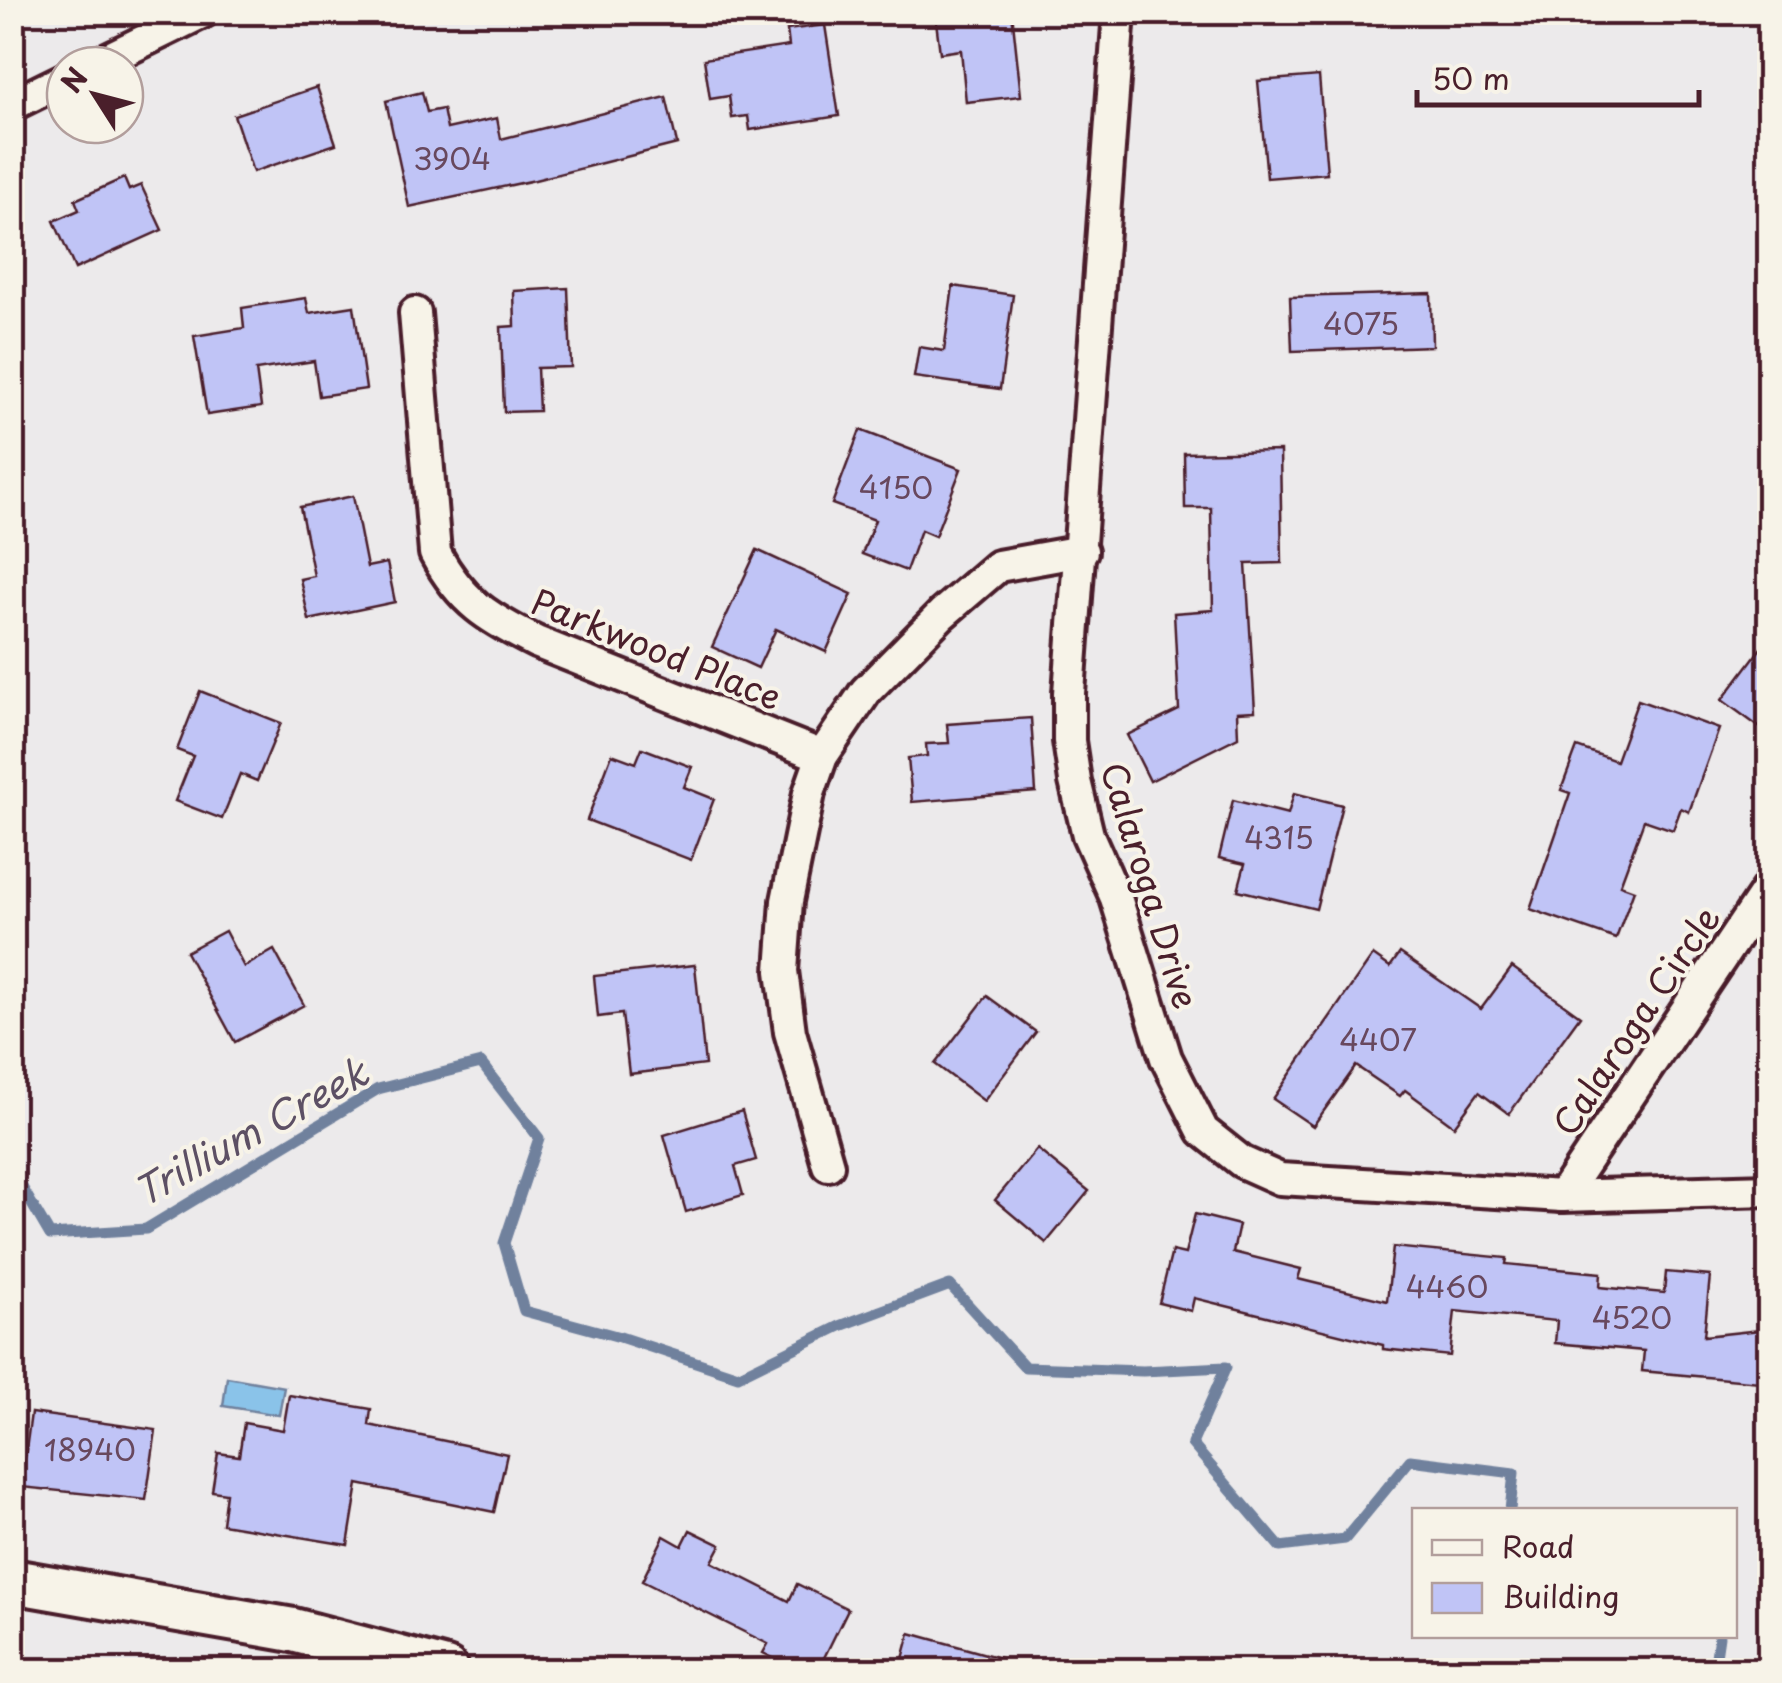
<svg xmlns="http://www.w3.org/2000/svg" width="1782" height="1683" font-family="'Playpen Sans',sans-serif">
	<style>
		.water { fill: #8ac3e9; stroke: #70819d; stroke-width: 2.5 }
		.lines { fill: none; stroke-linecap: round; stroke-linejoin: round }
		.stream { stroke: #70819d; stroke-width: 11 }
		.building { fill: #c0c4f6; stroke: #4a1f2b; stroke-width: 2.5 }
		.street-casing { stroke: #4a1f2b; stroke-width: 38 }
		.secondary-casing { stroke: #4a1f2b; stroke-width: 50 }
		.street { stroke: #f7f3e8; stroke-width: 30 }
		.secondary { stroke: #f7f3e8; stroke-width: 42 }
		.labels { text-anchor: middle; dominant-baseline: central; stroke-width: 8; stroke-linejoin: round; paint-order: stroke }
		.number-label { font-size: 30px; fill: #68485e }
		.street-label { font-size: 35px; fill: #4a1f2b; stroke: #f7f3e8 }
		.water-label { font-size: 38px; font-style: italic; fill: #5d5064; stroke: #f7f3e8 }
	</style>
	<rect width="100%" height="100%" fill="#eceaeb"/>
	<filter id="ink" filterUnits="userSpaceOnUse"><feTurbulence type="fractalNoise" baseFrequency=".01" numOctaves="2"/><feDisplacementMap in="SourceGraphic" scale="20" xChannelSelector="R" yChannelSelector="G"/><feConvolveMatrix kernelMatrix="1 2 1 2 8 2 1 2 1" color-interpolation-filters="sRGB"/></filter>
	<g filter="url(#ink)">
		<path class="water" d="M227,1377L284,1387L279,1415L223,1406Z"/>
		<g class="lines">
			<g class="stream">
				<path d="M12,1170L50,1235L146,1229L378,1089L481,1063L539,1138L504,1243L524,1311L620,1337L738,1376L840,1326L950,1285L1025,1367L1143,1371L1226,1367L1192,1444L1280,1547L1345,1539L1410,1460L1514,1473L1510,1510"/>
				<path d="M1714,1670L1719,1636"/>
			</g>
		</g>
		<g class="building">
			<path d="M944,12H1012L1021,96L966,102L961,50L940,53L936,21L945,20Z"/>
			<path d="M825,25L839,116L750,130L748,116L732,118L729,96L710,99L704,59L789,46L787,30Z"/>
			<path d="M1319,76L1327,173L1267,178L1258,81Z"/>
			<path d="M317,87L336,144L253,172L234,115Z"/>
			<path d="M422,92L427,112L443,109L447,129L497,118L501,139L666,97L677,144L535,180L409,207L386,101Z"/>
			<path d="M124,178L129,190L141,185L162,230L75,269L54,221L79,210L75,200Z"/>
			<path d="M953,286L1013,295L1000,389L914,377L919,347L944,351Z"/>
			<path d="M568,288L571,367L537,368L539,411L504,412L501,327L515,326L514,291Z"/>
			<path d="M1431,293L1432,346L1292,351L1290,297Z"/>
			<path d="M306,298L309,313L354,306L366,389L319,396L314,361L256,370L261,407L207,415L194,336L244,328L242,308Z"/>
			<path d="M860,430L961,469L935,536L921,530L906,571L862,554L875,520L832,504Z"/>
			<path d="M1280,451L1282,563L1246,564L1255,711L1237,712L1238,737L1150,781L1127,735L1179,710L1174,613L1213,610L1211,508H1185L1184,453Z"/>
			<path d="M353,496L367,567L387,563L395,602L309,620L300,579L314,576L300,507Z"/>
			<path d="M757,550L852,594L826,652L776,629L758,668L712,647Z"/>
			<path d="M1770,636V735L1722,700Z"/>
			<path d="M200,691L281,723L257,781L240,774L222,819L175,801L193,756L177,750Z"/>
			<path d="M1638,700L1719,729L1689,812L1681,808L1673,830L1644,820L1620,885L1634,890L1616,939L1530,909L1570,793L1561,790L1577,747L1616,761Z"/>
			<path d="M1031,718L1036,792L912,802L908,758L927,756L926,744L949,743L947,724Z"/>
			<path d="M642,748L692,767L684,787L714,799L691,860L587,820L612,754L636,763Z"/>
			<path d="M1294,793L1342,805L1316,909L1238,890L1245,864L1219,858L1233,800L1288,814Z"/>
			<path d="M225,931L244,967L274,950L304,1005L235,1042L186,952Z"/>
			<path d="M1400,953L1481,1009L1512,967L1580,1016L1509,1114L1479,1092L1454,1126L1405,1090L1400,1096L1356,1066L1313,1126L1273,1099L1373,955L1390,967Z"/>
			<path d="M695,965L705,1065L629,1074L622,1014L598,1017L594,976Z"/>
			<path d="M987,996L1036,1032L984,1101L935,1064Z"/>
			<path d="M742,1111L756,1160L735,1166L743,1195L686,1212L664,1135Z"/>
			<path d="M1037,1149L1089,1191L1046,1243L995,1200Z"/>
			<path d="M1195,1214L1239,1225L1233,1252L1301,1269L1298,1279L1387,1301L1393,1247L1507,1258L1506,1264L1601,1273L1600,1287L1664,1293L1666,1272L1710,1276L1704,1336L1770,1329V1383L1642,1371L1644,1351L1555,1343L1557,1321L1455,1311L1450,1356L1383,1349V1345L1194,1298L1191,1311L1159,1303L1172,1251L1185,1254Z"/>
			<path d="M289,1395L371,1409L369,1425L507,1454L494,1512L358,1484L348,1545L222,1524L226,1493L212,1491L218,1453L239,1456L244,1423L283,1430Z"/>
			<path d="M31,1413L156,1430L146,1500L21,1487Z"/>
			<path d="M690,1530L721,1545L712,1562L789,1601L797,1584L848,1609L818,1670H798L763,1653L768,1644L642,1581L664,1536L682,1546Z"/>
			<path d="M910,1633L1011,1661L1010,1670H900Z"/>
		</g>
		<g class="lines">
			<defs>
				<g id="street">
					<path d="M1119,12L1069,693V741L1075,781L1088,835L1116,898L1166,1058L1203,1131L1242,1162L1280,1179L1562,1196L1770,1190"/>
					<path d="M95,65L203,12"/>
					<path d="M12,105L65,79"/>
					<path d="M415,313L435,553C461,602 488,618 536,642L822,756"/>
					<path d="M828,1165L790,1032L782,971L787,901L809,793L822,756L866,691L942,614L998,566L1082,551"/>
					<path d="M1562,1196L1770,885"/>
				</g>
				<path id="secondary" d="M12,1581L293,1630L446,1670"/>
			</defs>
			<use href="#street" class="street-casing"/>
			<use href="#secondary" class="secondary-casing"/>
			<use href="#street" class="street"/>
			<use href="#secondary" class="secondary"/>
		</g>
	</g>
	<g class="labels">
		<g class="number-label">
			<text x="452" y="157">3904</text>
			<text x="1361" y="322">4075</text>
			<text x="896" y="486">4150</text>
			<text x="1279" y="836">4315</text>
			<text x="1378" y="1038">4407</text>
			<text x="1447" y="1285">4460</text>
			<text x="1632" y="1316">4520</text>
			<text x="90" y="1448">18940</text>
		</g>
		<g class="street-label">
			<text transform="translate(657 648) rotate(22)">Parkwood Place</text>
			<text transform="translate(1151 885) rotate(73)">Calaroga Drive</text>
			<text transform="translate(1635 1020) rotate(-56)">Calaroga Circle</text>
		</g>
		<g class="water-label">
			<text transform="translate(250 1131) rotate(-29)">Trillium Creek</text>
		</g>
	</g>
	<rect width="1782" height="1683" fill="none" stroke="#f7f3e8" stroke-width="50"/>
	<rect x="25" y="25" width="1732" height="1633" fill="none" stroke="#4a1f2b" stroke-width="4" filter="url(#ink)"/>
	<rect x="1412" y="1508" width="325" height="130" fill="#f7f3e8" stroke="#b29e9c" stroke-width="2.5"/>
	<rect x="1432" y="1540" width="50" height="15" fill="#f7f3e8" stroke="#b29e9c" stroke-width="2.5"/>
	<text x="1502" y="1558" font-size="30" fill="#4a1f2b">Road</text>
	<rect x="1432" y="1583" width="50" height="30" fill="#c0c4f6" stroke="#b29e9c" stroke-width="2.5"/>
	<text x="1502" y="1608" font-size="30" fill="#4a1f2b">Building</text>
	<g transform="translate(95 95) rotate(306)"><circle r="48" fill="#f7f3e8" stroke="#b29e9c" stroke-width="2.5"/>
	<path d="M0-8L18 38L0 25L-18 38Z" fill="#4a1f2b"/>
	<text y="-15" font-size="28" font-weight="bold" text-anchor="middle" fill="#4a1f2b">N</text>
	</g>
	<path d="M1417 90v15h282v-15" fill="none" stroke="#4a1f2b" stroke-width="5"/>
	<text x="1432" y="90" font-size="30" fill="#4a1f2b" stroke="#f7f3e8" stroke-width="8" paint-order="stroke">50 m</text>
</svg>
